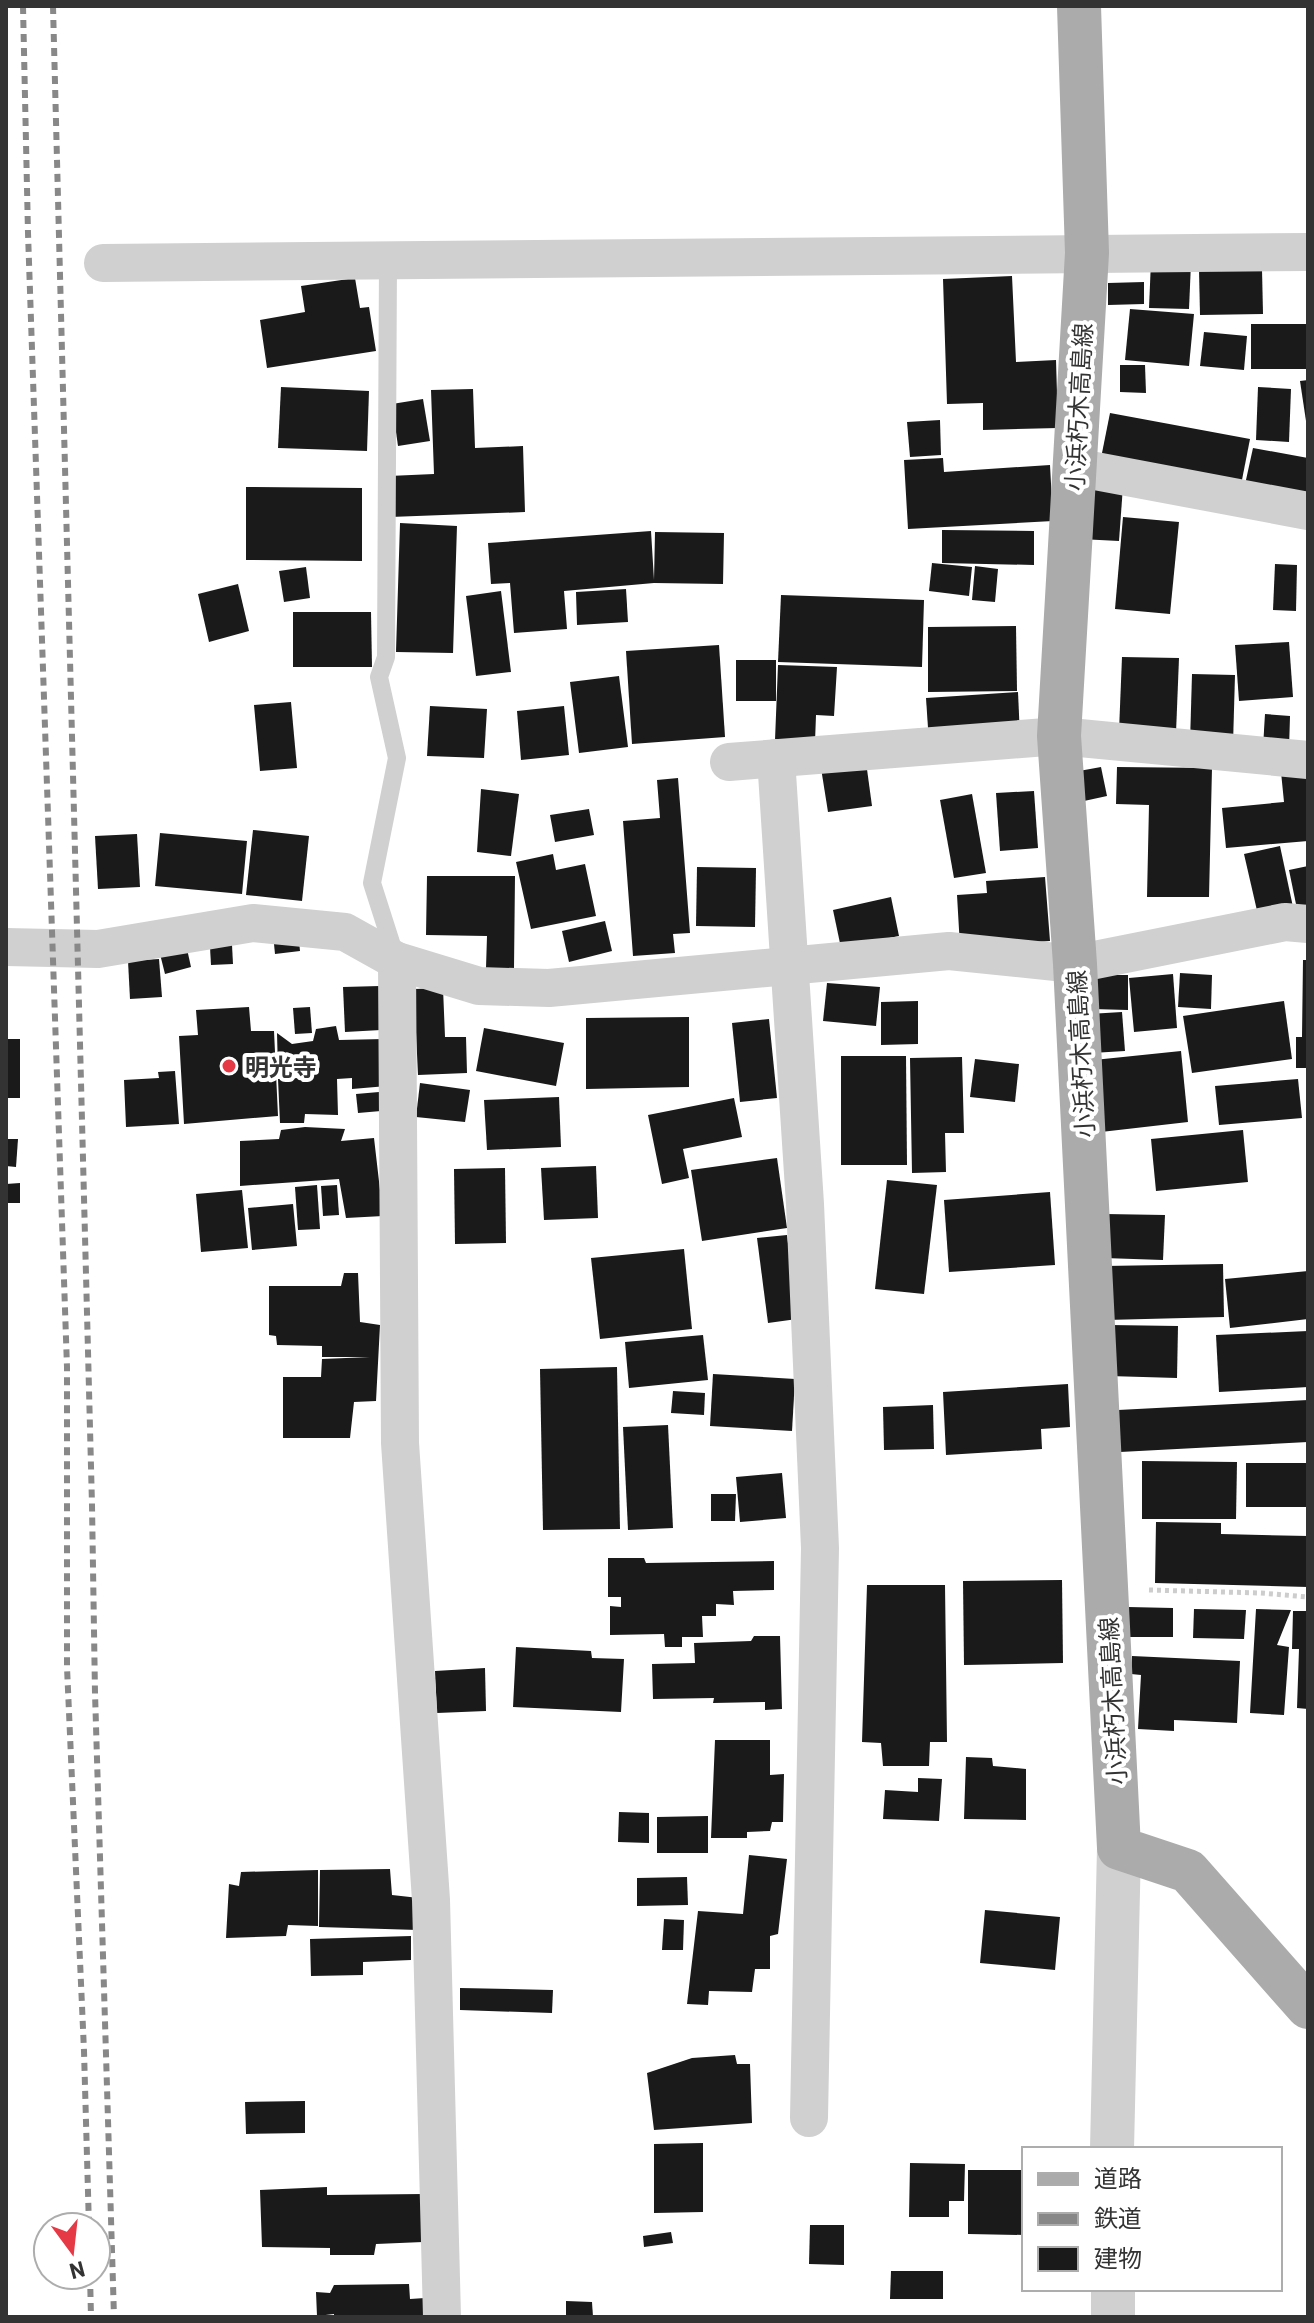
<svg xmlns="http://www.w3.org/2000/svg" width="1314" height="2323" font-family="Barlow,'Noto Sans JP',sans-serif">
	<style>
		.building { fill: #1a1a1a }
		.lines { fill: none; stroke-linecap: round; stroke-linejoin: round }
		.path { stroke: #cdcdcd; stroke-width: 5; stroke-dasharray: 4 4; stroke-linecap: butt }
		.service { stroke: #d0d0d0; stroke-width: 18 }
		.minor { stroke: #d0d0d0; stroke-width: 38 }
		.tertiary { stroke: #d0d0d0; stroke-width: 44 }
		.primary { stroke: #ababab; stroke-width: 44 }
		.rail { stroke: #888; stroke-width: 6; stroke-dasharray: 8 6; stroke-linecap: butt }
		.poi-dot { fill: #e63946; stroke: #fff; stroke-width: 3 }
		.labels { text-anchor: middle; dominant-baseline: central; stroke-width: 8; stroke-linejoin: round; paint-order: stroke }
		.street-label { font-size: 24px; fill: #333; stroke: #fff }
		.poi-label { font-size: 24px; font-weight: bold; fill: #333; stroke: #fff; text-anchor: start }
	</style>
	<rect width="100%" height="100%" fill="#fff"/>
	<g class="building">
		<path d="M1151,261L1191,263L1189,309L1149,308Z"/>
		<path d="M1262,269L1263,314L1200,315L1199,270Z"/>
		<path d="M1012,276L1016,362L1056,360L1058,428L983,430V403L947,404L943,279Z"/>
		<path d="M355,278L360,308L369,307L376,351L267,368L260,320L305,312L301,286Z"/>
		<path d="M1144,282V304L1108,305V283Z"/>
		<path d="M1130,309L1194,314L1189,366L1125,360Z"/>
		<rect x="1251" y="324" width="57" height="45"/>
		<path d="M1204,332L1247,336L1244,370L1200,366Z"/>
		<path d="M1120,365H1145L1146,393L1120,392Z"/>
		<path d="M1308,380V421H1306L1300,381Z"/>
		<path d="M281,387L369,391L367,451L278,448Z"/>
		<path d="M1258,387L1291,389L1289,442L1256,440Z"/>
		<path d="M473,389L475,448L523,446L525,512L390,517L389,476L434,474L431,390Z"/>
		<path d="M423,399L430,441L398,446L392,404Z"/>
		<path d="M1110,413L1250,439L1240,490L1100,463Z"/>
		<path d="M940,420L941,455L910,457L907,422Z"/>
		<path d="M1253,448L1308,458V502L1244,489Z"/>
		<path d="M943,458L944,472L1050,465L1053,521L908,529L904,460Z"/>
		<path d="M1084,483L1123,486L1119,541L1080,539Z"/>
		<path d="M246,487L362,488V561L246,560Z"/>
		<path d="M1123,517L1179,522L1170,614L1115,609Z"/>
		<path d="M400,523L457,526L453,653L396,652Z"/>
		<path d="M942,530L1034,531V565L942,563Z"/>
		<path d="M651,531L654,580L655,532L724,533L723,584L654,583L564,591L567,629L514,633L510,583L491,584L488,543Z"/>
		<path d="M932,563L972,567L969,596L929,591Z"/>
		<path d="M1275,564L1297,565L1296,611L1273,610Z"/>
		<path d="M975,566L998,569L995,602L972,600Z"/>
		<path d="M306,567L310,598L284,602L279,571Z"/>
		<path d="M238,584L249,631L209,642L198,594Z"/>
		<path d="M626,589L628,622L577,625L576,592Z"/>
		<path d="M501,591L511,672L476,676L466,596Z"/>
		<path d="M781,595L924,600L922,667L778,662Z"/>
		<path d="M293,612H371L372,667H293Z"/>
		<path d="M1016,626L1017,691L928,692V627Z"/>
		<path d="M1289,642L1293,697L1239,701L1235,645Z"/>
		<path d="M719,645L725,737L632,744L626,651Z"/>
		<path d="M1122,657L1179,658L1176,733L1119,731Z"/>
		<rect x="736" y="660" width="40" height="41"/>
		<path d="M778,665L837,667L834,716L816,715L815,742L775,740Z"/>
		<path d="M1192,674L1235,675L1233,744L1190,743Z"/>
		<path d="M619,676L628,747L579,753L570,682Z"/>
		<path d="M1018,692L1020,737L929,743L926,698Z"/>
		<path d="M291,702L297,768L260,771L254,705Z"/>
		<path d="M430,706L487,709L484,758L427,756Z"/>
		<path d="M564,706L569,755L521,760L517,711Z"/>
		<path d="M1265,714L1290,716L1289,748L1263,747Z"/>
		<path d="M866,762L872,806L828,812L821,768Z"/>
		<path d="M1101,767L1107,796L1084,801L1079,771Z"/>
		<path d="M1117,767L1212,768L1209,897H1147L1149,805L1116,804Z"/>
		<path d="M1308,770V841L1226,848L1222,808L1284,802L1281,772Z"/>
		<path d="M678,778L690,933L673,934L675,953L633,956L623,821L660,818L657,780Z"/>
		<path d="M481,789L519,794L511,856L477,852Z"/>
		<path d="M1034,791L1038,848L1000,851L996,793Z"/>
		<path d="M972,794L986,873L954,878L940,800Z"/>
		<path d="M589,809L594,835L555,842L550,815Z"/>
		<path d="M253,830L309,836L302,901L246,895Z"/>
		<path d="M160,833L247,841L242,894L155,886Z"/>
		<path d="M137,834L140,887L98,889L95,836Z"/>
		<path d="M1280,846L1293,907L1258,915L1244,854Z"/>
		<path d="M553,854L556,870L585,864L596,916L531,929L516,862Z"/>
		<path d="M1308,866V906L1297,909L1289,870Z"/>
		<path d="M697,867L756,868L755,927L696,926Z"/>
		<path d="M427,876H515L514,968H486L487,936L426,935Z"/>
		<path d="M1045,877L1050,941L960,947L957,895L987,893L986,881Z"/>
		<path d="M891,897L899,936L841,948L833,910Z"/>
		<path d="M605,921L612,951L569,962L562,931Z"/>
		<path d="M299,941L300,951L275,954L274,944Z"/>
		<path d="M232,945L233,964L211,965L210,947Z"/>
		<path d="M187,949L191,967L165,974L160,954Z"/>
		<path d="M159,959L162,997L130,999L128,961Z"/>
		<path d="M1303,960H1308V1068H1296V1037H1302Z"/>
		<path d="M1180,973L1212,975L1211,1009L1178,1007Z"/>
		<path d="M1173,974L1177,1028L1134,1032L1129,978Z"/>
		<path d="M1092,975H1128V1010L1092,1009Z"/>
		<path d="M827,983L880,987L876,1026L823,1021Z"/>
		<path d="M380,986L381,1030L345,1032L343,987Z"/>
		<path d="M443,988L445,1037H466L467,1073L418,1075L414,989Z"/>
		<path d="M918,1001V1044L881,1045V1002Z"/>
		<path d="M1284,1001L1292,1059L1192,1073L1183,1016Z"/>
		<path d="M249,1007L251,1031H274L278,1116L184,1124L179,1036L198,1035L196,1010Z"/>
		<path d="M310,1007L312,1033L295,1034L293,1008Z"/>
		<path d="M1122,1012L1125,1051L1092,1053L1089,1014Z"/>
		<path d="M689,1017V1087L586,1089V1018Z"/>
		<path d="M769,1019L777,1098L740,1102L732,1023Z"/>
		<path d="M336,1026L339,1040L384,1039L387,1086L352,1089V1078L337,1079L338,1115L305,1114L304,1123H280L278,1079L299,1078L298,1068L278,1071L277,1033L292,1044L313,1041L316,1029Z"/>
		<path d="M484,1028L564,1043L556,1086L476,1071Z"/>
		<rect x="8" y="1039" width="12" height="59"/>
		<path d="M1181,1051L1188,1122L1101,1132L1094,1060Z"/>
		<path d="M841,1056H906L907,1165H841Z"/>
		<path d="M962,1057L964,1133H945L946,1172L912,1173L910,1058Z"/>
		<path d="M975,1059L1019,1064L1015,1102L970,1097Z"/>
		<path d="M175,1071L179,1124L126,1127L124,1080L159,1078L158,1072Z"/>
		<path d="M1298,1079L1302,1118L1219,1125L1215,1086Z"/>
		<path d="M420,1083L470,1090L465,1122L416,1117Z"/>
		<path d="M379,1092L381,1111L358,1113L356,1094Z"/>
		<path d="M559,1097L561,1147L487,1150L484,1100Z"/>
		<path d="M734,1098L742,1137L683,1149L689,1178L662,1184L648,1115Z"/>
		<path d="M305,1127L345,1129L341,1141L374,1138L383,1216L346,1218L339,1179L240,1186V1141L279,1139L281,1130Z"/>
		<path d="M1243,1130L1248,1182L1156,1191L1151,1139Z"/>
		<path d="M6,1139H18L16,1167L6,1166Z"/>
		<path d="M777,1158L787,1228L702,1241L691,1170Z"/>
		<path d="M596,1166L598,1218L544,1220L541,1168Z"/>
		<path d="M505,1168L506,1243L455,1244L454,1169Z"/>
		<path d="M887,1180L937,1185L924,1294L875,1289Z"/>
		<path d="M20,1183V1203H6V1184Z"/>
		<path d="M317,1185L320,1229L298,1230L295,1187Z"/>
		<path d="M337,1185L339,1215L323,1216L321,1186Z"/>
		<path d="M242,1190L248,1248L201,1252L196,1194Z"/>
		<path d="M1050,1192L1055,1265L949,1272L944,1200Z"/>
		<path d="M293,1204L297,1246L252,1250L248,1208Z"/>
		<path d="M1105,1214L1165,1215L1163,1260L1104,1258Z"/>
		<path d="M787,1235L797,1319L768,1323L757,1238Z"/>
		<path d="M684,1249L692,1329L600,1339L591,1258Z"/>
		<path d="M1223,1264L1224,1317L1106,1320L1105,1266Z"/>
		<path d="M1308,1271V1319L1230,1328L1225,1279Z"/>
		<path d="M344,1273H358L360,1322L380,1325L376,1401L354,1402L350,1438H283V1377H321L322,1359L370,1357H322V1346L277,1345L276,1336L269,1335V1286H341Z"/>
		<path d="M1110,1325L1178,1326L1177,1378L1109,1376Z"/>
		<path d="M1308,1331V1387L1219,1392L1216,1335Z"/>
		<path d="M703,1335L708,1380L629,1388L625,1342Z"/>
		<path d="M617,1367L620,1529L543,1530L540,1369Z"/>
		<path d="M713,1374L795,1379L792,1431L710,1426Z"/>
		<path d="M1068,1384L1070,1427L1041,1429L1042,1449L946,1455L943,1392Z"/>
		<path d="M673,1391L705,1393L704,1415L671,1413Z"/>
		<path d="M1308,1400V1442L1120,1452L1118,1410Z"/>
		<path d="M933,1405L934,1449L884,1450L883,1407Z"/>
		<path d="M668,1425L673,1528L628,1530L623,1427Z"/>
		<path d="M1142,1461L1237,1462L1236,1519H1142Z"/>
		<rect x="1246" y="1463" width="62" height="44"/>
		<path d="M782,1473L786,1518L740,1522L736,1477Z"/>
		<path d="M711,1494H736L735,1521H711Z"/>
		<path d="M1156,1522L1221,1523V1534L1308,1536V1587L1155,1583Z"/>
		<path d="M608,1558H644L646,1563L774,1561V1590L733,1591L734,1605L716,1604V1616H702L703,1637H682V1647H665L664,1634L610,1635V1606L621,1607V1597H608Z"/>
		<path d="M1062,1580L1063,1663L964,1665L963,1581Z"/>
		<path d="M867,1585H945L947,1742H930L929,1766H883L881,1743L862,1742Z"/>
		<path d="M1128,1607L1173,1608V1637H1128Z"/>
		<path d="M1194,1609L1246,1610L1244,1639L1193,1638Z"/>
		<path d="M1256,1609L1291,1610L1277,1645L1289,1647L1284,1715L1250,1713Z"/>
		<path d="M1293,1611H1308V1709L1297,1708L1299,1649H1292Z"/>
		<path d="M754,1636H780L782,1709L765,1710V1702L713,1703L714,1698L653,1699L652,1664L695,1663L694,1643L751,1641Z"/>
		<path d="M516,1647L591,1651L592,1658L624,1659L621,1712L513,1707Z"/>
		<path d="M1132,1656L1240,1661L1237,1723L1174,1720V1731L1138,1729L1141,1675L1131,1674Z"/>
		<path d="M485,1668L486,1711L437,1713L435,1671Z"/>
		<path d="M715,1740H770V1775L784,1774L783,1822H772L770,1831L747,1832V1838H711Z"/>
		<path d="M966,1757L992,1758L993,1766L1026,1769V1820L964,1819Z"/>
		<path d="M918,1778L942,1779L939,1821L883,1819L885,1790L918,1792Z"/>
		<path d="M619,1812L649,1813V1843L618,1842Z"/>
		<path d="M708,1816V1853H657V1817Z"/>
		<path d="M749,1855L787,1859L778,1934L770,1936V1969H755L752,1992L709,1991L708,2005L687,2004L698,1911L743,1914Z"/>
		<path d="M390,1869L392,1895L419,1898L418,1930L319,1927L320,1870Z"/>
		<path d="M318,1870V1926L288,1925L286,1936L226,1938L229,1884L239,1886L241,1872Z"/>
		<path d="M687,1877L688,1905L637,1906V1878Z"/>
		<path d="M985,1910L1060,1917L1055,1970L980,1963Z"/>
		<path d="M664,1919L684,1920L683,1950H662Z"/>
		<path d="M411,1936V1960L363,1962V1975L311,1976L310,1939Z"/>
		<path d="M460,1988L553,1990L552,2013L460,2010Z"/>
		<path d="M735,2055L737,2064H750L752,2123L654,2130L647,2073L692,2058Z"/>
		<path d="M305,2101V2133L246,2134L245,2102Z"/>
		<path d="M703,2143V2212L654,2213V2144Z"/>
		<path d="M910,2163L965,2164L964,2201H949V2217H909Z"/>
		<path d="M968,2170H1024V2235L968,2234Z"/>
		<path d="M327,2187V2195L424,2194L423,2242L376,2244L374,2255H330V2248L262,2247L260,2190Z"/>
		<path d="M810,2225H844V2265L809,2264Z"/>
		<path d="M671,2232L673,2243L644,2247L643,2236Z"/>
		<path d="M891,2271H943V2299H890Z"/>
		<path d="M409,2284L410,2299L425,2298V2317H334V2314L317,2316L316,2292L330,2293L334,2285Z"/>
		<path d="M566,2301L592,2302L593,2317H566Z"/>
	</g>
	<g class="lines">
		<path class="path" d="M1149,1590L1261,1593L1308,1597"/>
		<path class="service" d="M388,260L386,657L379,677L397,758L372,883L395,955"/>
		<g class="minor">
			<path d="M103,263L1308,252"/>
			<path d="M1074,467L1308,511"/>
			<path d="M776,758L805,1204L820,1548L809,2118"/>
			<path d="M729,762L1059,736L1308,760"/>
			<path d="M6,947L98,949L253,923L345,932L397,961L479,986L549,988L949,951L1075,964L1285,922L1308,924"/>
			<path d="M397,961L400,1443L431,1900L442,2317"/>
		</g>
		<g class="tertiary">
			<path d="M1112,2149L1119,1848"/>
			<path d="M1113,2289V2317"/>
		</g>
		<path class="primary" d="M1079,6L1087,253L1059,736L1075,964L1119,1848L1188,1871L1308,2007"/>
		<g class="rail">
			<path d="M23,6L28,233L67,1367V1667L84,2051L89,2227"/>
			<path d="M53,6L92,1505L95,1693L114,2317"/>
			<path d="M90,2275L91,2317"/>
		</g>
	</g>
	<circle class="poi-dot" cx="229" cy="1066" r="8"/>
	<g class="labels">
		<g class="street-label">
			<text transform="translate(1078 407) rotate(-87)">小浜朽木高島線</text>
			<text transform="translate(1080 1054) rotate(-93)">小浜朽木高島線</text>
			<text transform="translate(1112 1701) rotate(-93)">小浜朽木高島線</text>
		</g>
		<g class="poi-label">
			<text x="245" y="1066">明光寺</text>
		</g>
	</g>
	<rect width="1314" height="2323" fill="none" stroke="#333333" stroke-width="16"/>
	<rect x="1022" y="2147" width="260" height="144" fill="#ffffff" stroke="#adadad" stroke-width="2"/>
	<rect x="1038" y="2173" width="40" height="12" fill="#ababab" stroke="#adadad" stroke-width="2"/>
	<text x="1094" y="2187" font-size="24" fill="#333333">道路</text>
	<rect x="1038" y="2213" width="40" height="12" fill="#888888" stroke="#adadad" stroke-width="2"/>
	<text x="1094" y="2227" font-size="24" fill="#333333">鉄道</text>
	<rect x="1038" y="2247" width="40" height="24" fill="#1a1a1a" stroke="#adadad" stroke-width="2"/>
	<text x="1094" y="2267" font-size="24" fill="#333333">建物</text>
	<g transform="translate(72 2251) rotate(165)"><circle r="38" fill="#ffffff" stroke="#adadad" stroke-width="2"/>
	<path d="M0-6L14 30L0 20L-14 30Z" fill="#e63946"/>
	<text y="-12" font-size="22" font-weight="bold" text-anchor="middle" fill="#333333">N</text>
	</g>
</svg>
